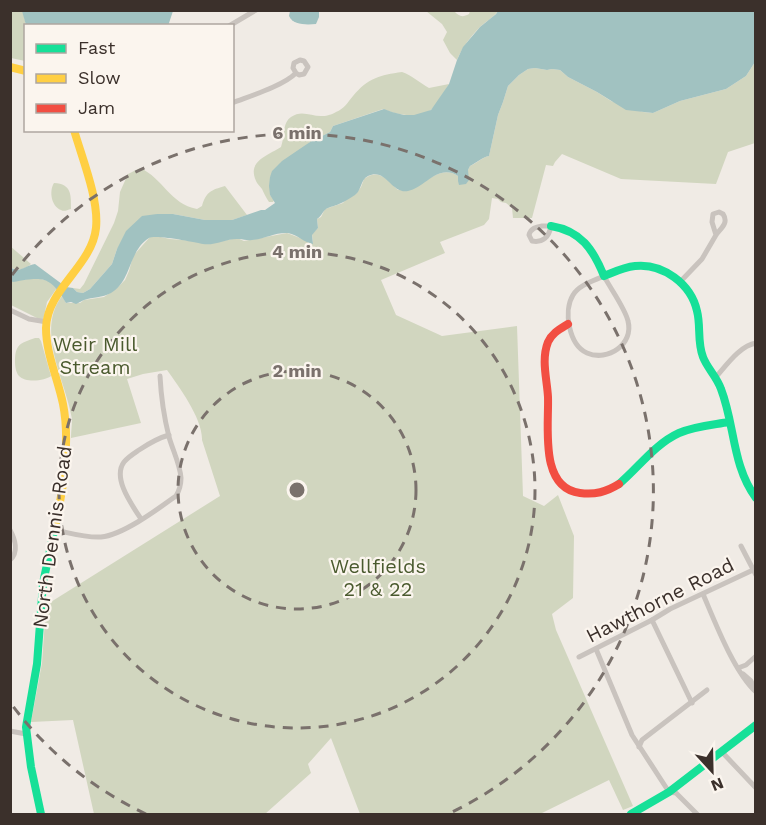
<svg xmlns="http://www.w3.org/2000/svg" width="766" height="825" font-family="'Work Sans',sans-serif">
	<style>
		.green { fill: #d1d6bf }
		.water { fill: #a1c2c1 }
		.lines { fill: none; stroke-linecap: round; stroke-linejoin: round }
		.street { stroke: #c9c3be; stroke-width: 5 }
		.fast { stroke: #16e098; stroke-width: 8 }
		.slow { stroke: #ffcf43; stroke-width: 8 }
		.jam { stroke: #f24e42; stroke-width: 8 }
		.ring { fill: none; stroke: #7a716c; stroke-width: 3; stroke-dasharray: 10 8 }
		.labels { text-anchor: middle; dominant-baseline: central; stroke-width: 4.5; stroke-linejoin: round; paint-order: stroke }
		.park-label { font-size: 20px; fill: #4a5a2e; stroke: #fbf5ee }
		.street-label { font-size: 20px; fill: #3b302b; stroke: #fbf5ee }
		.centre { fill: #7a716c; stroke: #fbf5ee; stroke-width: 3 }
		.ring-label { font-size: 18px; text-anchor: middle; font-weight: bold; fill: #7a716c; stroke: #fbf5ee; stroke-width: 4.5; stroke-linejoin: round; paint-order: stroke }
	</style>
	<rect width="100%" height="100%" fill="#f0ebe5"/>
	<g class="green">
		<path d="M11,11H23L26,25L25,61L11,58Z"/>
		<path d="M426,11H454C459,16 462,18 469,14L470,11H498C493,18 486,21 480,27C470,37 462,48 457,60L450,53L443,40L447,32L442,24Z"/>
		<path d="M755,62V143L728,152L716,184L621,179L562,154L555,162L553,166L546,165L532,218H513L512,208L506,203L501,202L498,199L492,198L489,219L484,225L440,242L445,253L381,280L396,315L442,336L517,326L523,496L544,506L558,495L574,536L573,598L552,614L556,630L633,806L623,810L609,780L540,814H360L331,738L308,764L311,773L265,814H94L73,720L31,722L42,663L46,605L220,496L202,440C203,419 179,387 167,370L143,374L127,379L141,423L71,438C71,431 72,425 72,419C66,381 35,331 62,296L66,303H80L84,300L104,297L117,288L125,280L129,271L133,256L150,237L156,236L170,239L196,241L207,244L237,238L244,241L287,233L313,243L312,234L318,228L317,219L321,217L325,209L343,203L347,198L356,194L361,187L364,179C379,168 387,180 398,190C407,187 417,184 426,180C437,175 445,168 458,176V181L468,170L470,166C477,163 483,157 489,156L498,115L503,102L508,86L519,75L528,69L535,68L547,70L552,69L560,70L568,77L597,92L611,101L643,112L653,113L680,101L726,89L746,76Z"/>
		<path d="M402,72C411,75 420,83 429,88L449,84C444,92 440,101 433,108C422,120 397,115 383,109L333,126L330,132L310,142L270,177V195L274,200L273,202H269C266,198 264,193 262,189C260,186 257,184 256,181C247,161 267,156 281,147C285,137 282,123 291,117C302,109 312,117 323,116C327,116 333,114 336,112C344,109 348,102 353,96C368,78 380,75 402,72Z"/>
		<path d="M140,168C163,178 170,204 197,209L202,206C206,192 211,190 225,186L247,215L232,220H205L173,214H157L117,249L112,264L90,289L83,293L77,292L73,288L80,289L84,284L114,223L118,211L120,192L128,174Z"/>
		<path d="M54,183C72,184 71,195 71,209C67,210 64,212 61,210C51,206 49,191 54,183Z"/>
		<path d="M10,246L31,264C25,269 17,272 11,267Z"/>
		<path d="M37,278L49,281L57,288L47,302L43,321L11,305L10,281Z"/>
		<path d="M35,338H39L41,341L51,376C45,381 25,383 19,376C16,373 15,366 15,362C15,358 15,351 18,347C21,342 30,340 35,338Z"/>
	</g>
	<g class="water">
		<path d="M22,11L23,10L173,11L168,26L26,25Z"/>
		<path d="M290,11H319V17L316,24C306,25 293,25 289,16Z"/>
		<path d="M498,11H755V62L746,76L726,89L680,101L653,113L626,110L597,92L568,77L560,70L552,69L547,70L535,68L528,69L519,75L508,86L503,102L498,115L489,156C483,157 476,163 470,166L468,170L469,180L466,184L459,185L458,181V176C438,163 425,188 408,191C391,194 386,167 368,176C360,180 362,190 355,195C350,198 344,202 339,204C335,206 329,207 326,209C322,212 322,216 317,219L318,228L312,235L313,244C303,242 298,235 288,233C276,232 264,239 252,240C247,241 244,239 239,239C227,238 215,246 203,244C194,242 155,234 149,238C128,251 132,281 111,293C102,298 93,297 84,300C81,301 79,303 76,304L71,302L66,303C50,275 42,277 13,282L11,281L10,267C20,274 26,265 35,264L66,287L73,288L77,292L83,293L90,289L112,264L117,249L126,231L142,216L157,214H173L205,220H232L261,210H265L275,203L270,195L269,186L270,177L272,171L282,161L310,142L330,132L333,126L384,109L392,112L404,115H414L431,110L449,84L457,60L463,47L480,27L496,14Z"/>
	</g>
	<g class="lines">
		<g class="street">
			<path d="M229,26L256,10"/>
			<path d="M232,103C250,96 283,86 296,73L299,75L304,74L308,67L304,61L300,60L294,63L293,68L296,73"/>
			<path d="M542,226H551C549,237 543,243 532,241L529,235C531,228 536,227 542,226Z"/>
			<path d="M604,276C610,288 625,308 628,321C634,344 608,362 587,353C569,345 563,311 573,295C579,285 593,281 604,276Z"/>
			<path d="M680,282L702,259L716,235L712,222L713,214L719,212L723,214C729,223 721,228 716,235"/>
			<path d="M10,310L29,319L47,322"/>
			<path d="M715,378C726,366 739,346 756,343"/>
			<path d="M141,519C132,505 112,478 124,462C128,457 133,454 139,450C148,444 158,438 169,435"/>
			<path d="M10,530C15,539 19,552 10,560"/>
			<path d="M55,530C70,533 86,538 101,537C123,535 158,509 176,496C179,491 181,485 181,478C180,464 173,451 169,437C164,417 161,396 160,376"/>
			<path d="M741,546L756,575"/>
			<path d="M703,594C715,622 734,672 756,692"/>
			<path d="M652,620L692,703"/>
			<path d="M596,649L632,735L669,792L676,793L697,814"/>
			<path d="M579,657L652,620L670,609L753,570"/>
			<path d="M738,668L746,665L756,656"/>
			<path d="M743,674L751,681L755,690"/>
			<path d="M10,731L26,734"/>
			<path d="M639,747L642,740L707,690"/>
			<path d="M721,751L756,788"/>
		</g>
		<g class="fast">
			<path d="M551,226C581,231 593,249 604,276C614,272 624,267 635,266C663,263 691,284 697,311C701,326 697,342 703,357C707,368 717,377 721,389C735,425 732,466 756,498"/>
			<path d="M619,484C639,467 655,444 679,433C695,426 712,425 729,422"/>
			<path d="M41,814L31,767L26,727L37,664L43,583L56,522"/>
			<path d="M631,814L669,792L756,725"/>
		</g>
		<g class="slow">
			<path d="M10,67L26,71"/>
			<path d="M56,522C64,488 70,438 63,404C58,379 46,354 46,328C47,289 92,266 96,228C99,199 82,158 74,130"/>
		</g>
		<path class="jam" d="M568,324C560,329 552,333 548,342C541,360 547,379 548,397C549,426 539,488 580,493C595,495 606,492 619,484"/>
	</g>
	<g class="ring">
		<circle cx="297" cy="490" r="119"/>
		<circle cx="297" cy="490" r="238"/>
		<path d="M146 814A357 357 0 0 1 12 705M12 275A357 357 0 1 1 448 814"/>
	</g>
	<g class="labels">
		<g class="park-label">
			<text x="95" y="344">Weir Mill<tspan x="95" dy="23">Stream</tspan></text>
			<text x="378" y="566">Wellfields<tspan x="378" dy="23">21 &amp; 22</tspan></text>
		</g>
		<g class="street-label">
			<text transform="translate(52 537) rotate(-82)">North Dennis Road</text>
			<text transform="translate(660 600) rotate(-27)">Hawthorne Road</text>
		</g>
	</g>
	<circle cx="297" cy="490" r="9" class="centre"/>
	<g class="ring-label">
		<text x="297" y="139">6 min</text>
		<text x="297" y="258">4 min</text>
		<text x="297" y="377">2 min</text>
	</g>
	<rect width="766" height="825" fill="none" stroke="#3b302b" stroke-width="24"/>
	<rect x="24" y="24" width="210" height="108" fill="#fbf5ee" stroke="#aea6a0" stroke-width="1.5"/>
	<rect x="36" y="44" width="30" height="9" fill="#16e098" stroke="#aea6a0" stroke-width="1.5"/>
	<text x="78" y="54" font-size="18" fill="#3b302b">Fast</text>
	<rect x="36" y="74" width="30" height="9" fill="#ffcf43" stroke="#aea6a0" stroke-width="1.5"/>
	<text x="78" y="84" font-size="18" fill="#3b302b">Slow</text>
	<rect x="36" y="104" width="30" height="9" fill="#f24e42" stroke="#aea6a0" stroke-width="1.5"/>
	<text x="78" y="114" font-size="18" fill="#3b302b">Jam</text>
	<g transform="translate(712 771) rotate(158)" stroke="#fbf5ee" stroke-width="4.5" paint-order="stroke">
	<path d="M0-4.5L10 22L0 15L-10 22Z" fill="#3b302b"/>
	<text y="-9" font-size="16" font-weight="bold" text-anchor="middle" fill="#3b302b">N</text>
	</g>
</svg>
